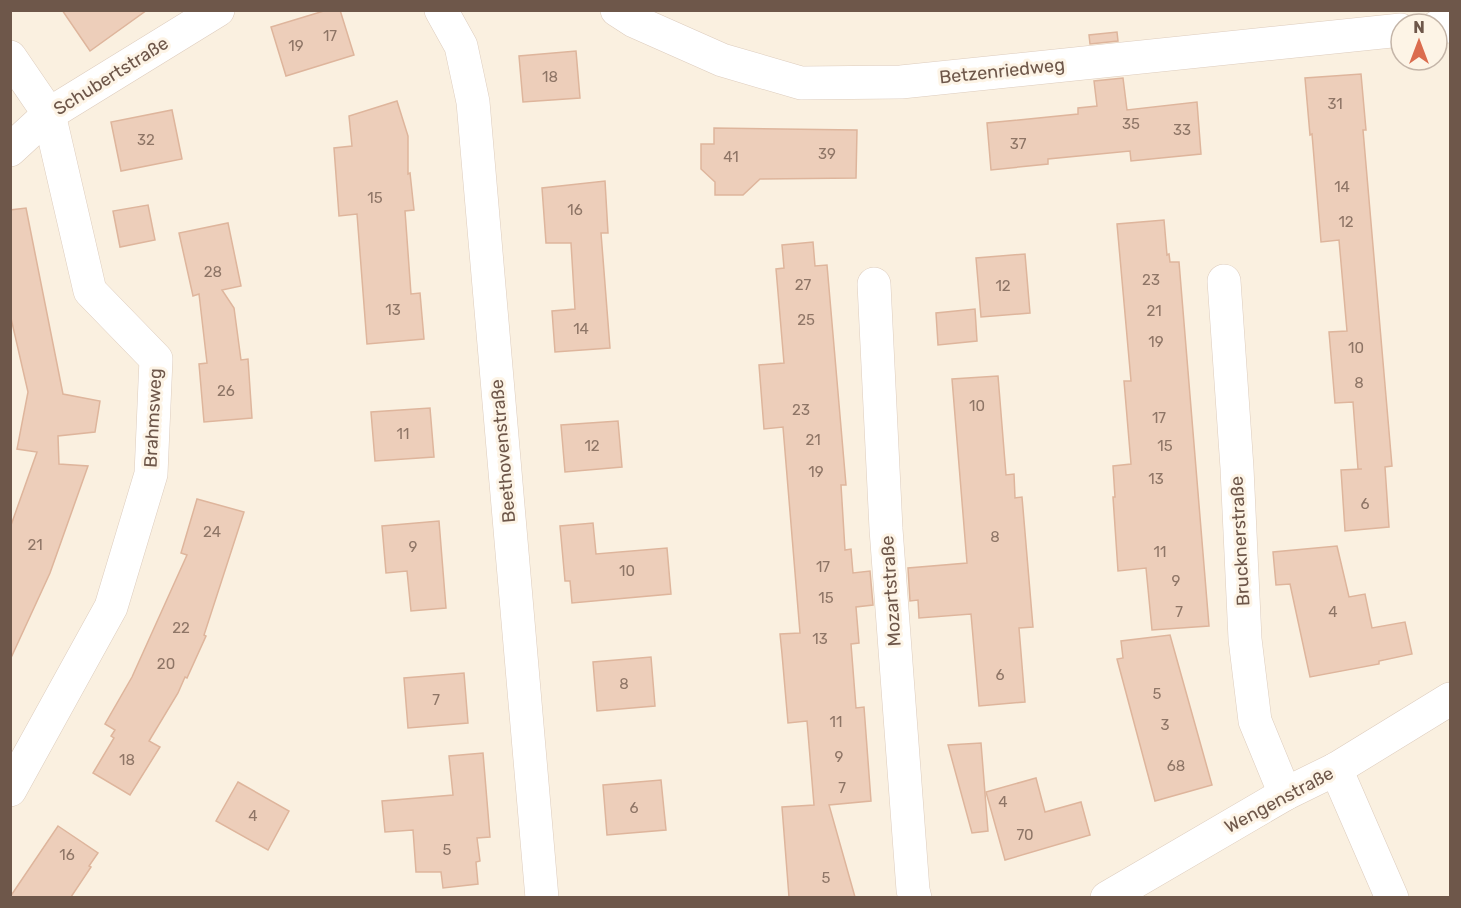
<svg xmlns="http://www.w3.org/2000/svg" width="1461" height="908" font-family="Rubik,sans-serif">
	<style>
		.building { fill: #edceba; stroke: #deb59c; stroke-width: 1.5 }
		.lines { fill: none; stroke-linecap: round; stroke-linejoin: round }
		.minor-casing { stroke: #ddccbd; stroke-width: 34 }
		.minor { stroke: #fff; stroke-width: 33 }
		.labels { text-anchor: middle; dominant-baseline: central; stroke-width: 6; stroke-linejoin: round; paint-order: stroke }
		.number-label { font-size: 15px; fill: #8e7566 }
		.street-label { font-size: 18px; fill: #6e574a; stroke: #fdf4e6 }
	</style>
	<rect width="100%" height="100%" fill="#faf0e0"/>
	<g class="building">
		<path d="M62,10H147L90,51Z"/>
		<path d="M327,10H340L354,55L286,76L271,27Z"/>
		<path d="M1117,32L1118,41L1090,44L1089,35Z"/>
		<path d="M576,51L580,98L523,102L519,56Z"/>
		<path d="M1361,74L1366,130H1363L1392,466L1385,467L1389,527L1345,531L1341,470L1362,469H1358L1353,402L1335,403L1329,332L1347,331L1339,240L1321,242L1312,134L1310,135L1305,78Z"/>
		<path d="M1123,78L1127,110L1197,102L1201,154L1131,161L1130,151L1048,159V164L991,170L987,123L1078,114V108L1097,106L1094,81Z"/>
		<path d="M397,101L408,136V174L410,173L414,210L405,211L411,294L420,293L424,339L367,344L357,214L339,216L334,148L352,146L349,116Z"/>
		<path d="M172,110L182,159L121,171L111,122Z"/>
		<path d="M714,128L857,130L856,178L760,179L743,195H715V182L701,169V144H714Z"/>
		<path d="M605,181L608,233H601L610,348L555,352L552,311L575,309L571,243H546L542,188Z"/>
		<path d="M148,205L155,240L120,247L113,211Z"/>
		<path d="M26,208L63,394L100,401L95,432L58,436L59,464L88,466L50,573L10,660V528L37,452L17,449L28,392L10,314V210Z"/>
		<path d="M1164,220L1167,255L1169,254L1170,262H1179L1209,626L1152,630L1146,568L1118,571L1113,497H1115L1113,466L1131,464L1124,381H1131L1117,224Z"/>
		<path d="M228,223L241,286L222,290L234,308L241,360L248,359L252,418L204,422L199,364L207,363L199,294L193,296L179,233Z"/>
		<path d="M813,242L815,266L827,265L846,485H841L845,550L851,549L853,573L870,571L873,605L856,607L859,643L851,644L856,708L864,707L871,801L829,805L855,897H789L782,807L814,805L807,721L788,723L782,654L780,634L800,633L783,427L764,429L759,365L784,363L776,269L784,268L782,245Z"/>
		<path d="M1025,254L1030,313L981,317L976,258Z"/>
		<path d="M975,309L977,341L938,345L936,313Z"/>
		<path d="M998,376L1006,475L1014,474L1015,498L1022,497L1033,627L1019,628L1025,702L979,706L971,614L919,618L918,600L910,601L908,568L967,563L952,379Z"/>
		<path d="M430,408L434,457L375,461L371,412Z"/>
		<path d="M618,421L622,467L565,472L561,425Z"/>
		<path d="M197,499L244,512L204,635L206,636L187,678L185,677L178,693L149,741L160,747L130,795L93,773L114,738L111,736L115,730L105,724L132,677L187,555L181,553Z"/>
		<path d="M439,521L446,608L411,611L407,571L386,573L382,526Z"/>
		<path d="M593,523L596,554L667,548L671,594L572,603L570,581H565L560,526Z"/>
		<path d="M1337,546L1349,597L1365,594L1372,628L1405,622L1412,654L1379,661V664L1310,677L1290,584L1276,585L1273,552Z"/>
		<path d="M1170,635L1212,785L1155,801L1117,659L1123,658L1121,641Z"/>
		<path d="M651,657L655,706L597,711L593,662Z"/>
		<path d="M464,673L468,723L408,728L404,678Z"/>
		<path d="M981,743L988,831L972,833L948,745Z"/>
		<path d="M483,753L490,837L477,838L480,861L476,862L478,884L443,888L441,872H416L413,830L385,832L382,801L453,795L449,756Z"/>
		<path d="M1036,778L1045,812L1081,802L1090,835L1005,860L986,792Z"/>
		<path d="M661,780L666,830L607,835L603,785Z"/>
		<path d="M238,782L289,811L268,850L216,821Z"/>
		<path d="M58,826L98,853L89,866L91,867L71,897H10Z"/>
	</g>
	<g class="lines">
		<defs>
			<g id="minor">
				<path d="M441,10L461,46L473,102L542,898"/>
				<path d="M617,10L634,21L722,60L801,83L901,82L1401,30"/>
				<path d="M1437,27L1450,26"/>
				<path d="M10,57L49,114L90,291L156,359L151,474L111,607L10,790"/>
				<path d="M10,150L49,114L218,10"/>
				<path d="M1224,281L1237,468L1245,639L1255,721L1285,794"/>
				<path d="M874,284L886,529L913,890L915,898"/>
				<path d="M1336,769L1392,898"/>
				<path d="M1107,898L1285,794L1336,769L1450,699"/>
			</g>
		</defs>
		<use href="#minor" class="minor-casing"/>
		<use href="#minor" class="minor"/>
	</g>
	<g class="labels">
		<g class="number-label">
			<text x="330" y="36">17</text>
			<text x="296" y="46">19</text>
			<text x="550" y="77">18</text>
			<text x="1335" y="104">31</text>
			<text x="1131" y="124">35</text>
			<text x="1182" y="130">33</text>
			<text x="146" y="140">32</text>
			<text x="1018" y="144">37</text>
			<text x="827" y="154">39</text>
			<text x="731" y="157">41</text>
			<text x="1342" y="187">14</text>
			<text x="375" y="198">15</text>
			<text x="575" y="210">16</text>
			<text x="1346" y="222">12</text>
			<text x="213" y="272">28</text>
			<text x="1151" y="280">23</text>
			<text x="803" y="285">27</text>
			<text x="1003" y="286">12</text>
			<text x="393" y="310">13</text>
			<text x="1154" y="311">21</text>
			<text x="806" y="320">25</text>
			<text x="581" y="329">14</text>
			<text x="1156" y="342">19</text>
			<text x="1356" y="348">10</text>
			<text x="1359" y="383">8</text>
			<text x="226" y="391">26</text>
			<text x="977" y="406">10</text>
			<text x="801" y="410">23</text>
			<text x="1159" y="418">17</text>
			<text x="403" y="434">11</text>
			<text x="813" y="440">21</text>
			<text x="592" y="446">12</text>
			<text x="1165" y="446">15</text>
			<text x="816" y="472">19</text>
			<text x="1156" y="479">13</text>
			<text x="1365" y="504">6</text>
			<text x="212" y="532">24</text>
			<text x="995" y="537">8</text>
			<text x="35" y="545">21</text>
			<text x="413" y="547">9</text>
			<text x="1160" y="552">11</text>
			<text x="823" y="567">17</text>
			<text x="627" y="571">10</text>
			<text x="1176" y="581">9</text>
			<text x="826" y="598">15</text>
			<text x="1179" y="612">7</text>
			<text x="1333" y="612">4</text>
			<text x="181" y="628">22</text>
			<text x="820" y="639">13</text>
			<text x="166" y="664">20</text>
			<text x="1000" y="675">6</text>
			<text x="624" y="684">8</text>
			<text x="1157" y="694">5</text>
			<text x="436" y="700">7</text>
			<text x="836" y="722">11</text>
			<text x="1165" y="725">3</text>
			<text x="839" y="757">9</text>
			<text x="127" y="760">18</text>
			<text x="1176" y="766">68</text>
			<text x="842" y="788">7</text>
			<text x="1003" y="802">4</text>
			<text x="634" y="808">6</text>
			<text x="253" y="816">4</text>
			<text x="1025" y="835">70</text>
			<text x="447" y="850">5</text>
			<text x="67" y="855">16</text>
			<text x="826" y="878">5</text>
		</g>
		<g class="street-label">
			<text transform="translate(1002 71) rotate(-6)">Betzenriedweg</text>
			<text transform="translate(111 76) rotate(-32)">Schubertstraße</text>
			<text transform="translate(153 418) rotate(-87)">Brahmsweg</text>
			<text transform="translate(503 451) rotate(-95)">Beethovenstraße</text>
			<text transform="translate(1240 541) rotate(-93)">Brucknerstraße</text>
			<text transform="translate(891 591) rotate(-94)">Mozartstraße</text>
			<text transform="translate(1279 800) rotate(-28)">Wengenstraße</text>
		</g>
	</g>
	<rect width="1461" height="908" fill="none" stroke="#6e574a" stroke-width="24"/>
	<g transform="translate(1419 42)"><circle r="28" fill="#fdf4e6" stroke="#c4b5a8" stroke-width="1.5"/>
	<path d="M0-4.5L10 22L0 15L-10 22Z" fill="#db6c4e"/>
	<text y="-9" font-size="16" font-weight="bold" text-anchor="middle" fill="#6e574a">N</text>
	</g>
</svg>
